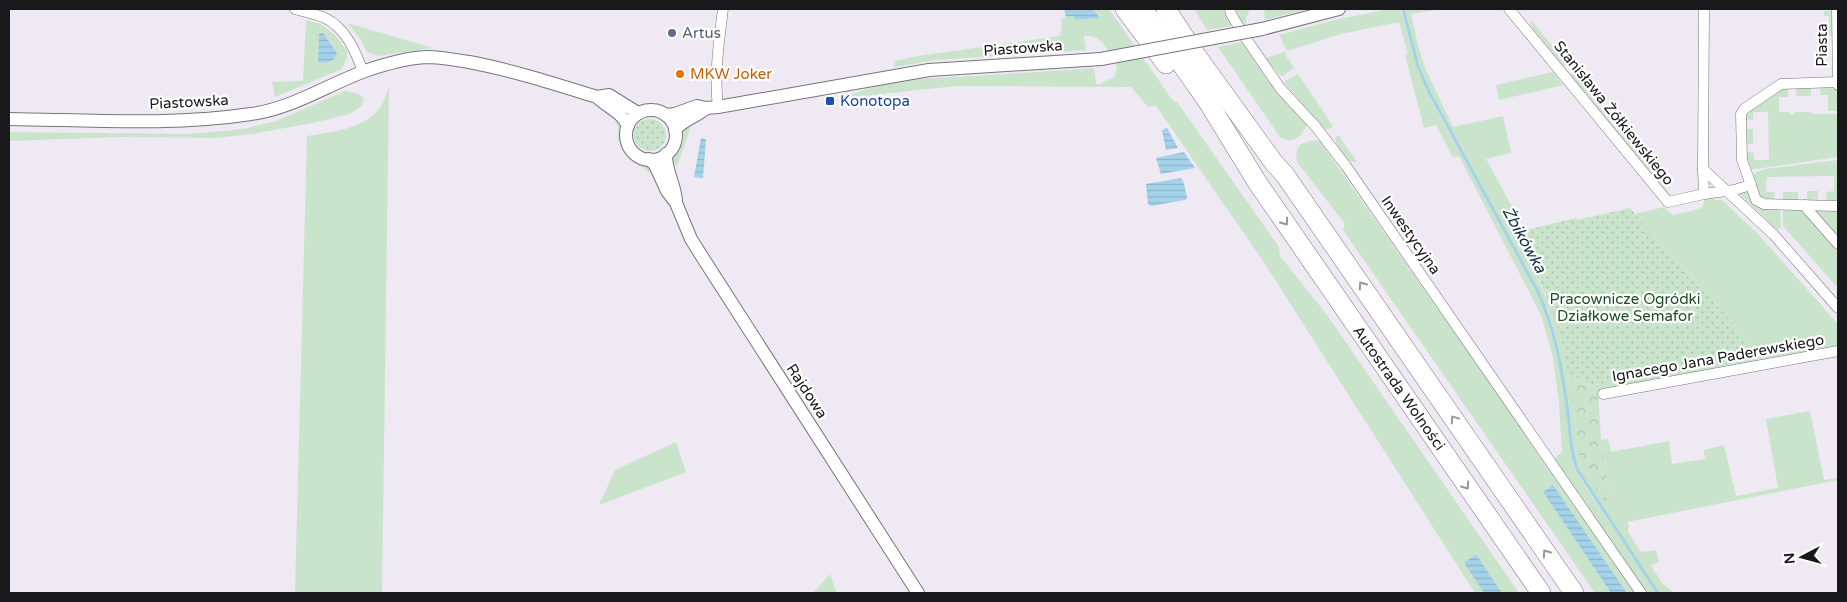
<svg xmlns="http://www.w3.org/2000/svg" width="1847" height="602" font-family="'Varela Round',sans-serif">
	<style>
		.green { fill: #cae4cb }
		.forest { fill: url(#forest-crowns) }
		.garden { fill: url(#garden-dots) }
		.water { fill: url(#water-rules) }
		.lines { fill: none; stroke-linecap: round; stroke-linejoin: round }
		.stream { stroke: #a4d2e9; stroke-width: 3 }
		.minor-casing { stroke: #78747c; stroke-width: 11 }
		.tertiary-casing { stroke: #78747c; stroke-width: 14 }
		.motorway-casing { stroke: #78747c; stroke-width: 20 }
		.minor { stroke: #fff; stroke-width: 10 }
		.tertiary { stroke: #fff; stroke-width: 12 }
		.motorway { stroke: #fff; stroke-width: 19 }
		.tertiary-bridge-casing { stroke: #78747c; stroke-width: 14; stroke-linecap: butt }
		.tertiary-bridge { stroke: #fff; stroke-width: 12 }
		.oneway { stroke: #979798 }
		.service-dot { fill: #5c6f8a; stroke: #fff; stroke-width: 2 }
		.food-dot { fill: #e8710a; stroke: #fff; stroke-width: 2 }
		.transit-dot { fill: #1a4fb4; stroke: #fff; stroke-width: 2 }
		.labels { text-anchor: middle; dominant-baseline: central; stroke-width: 4.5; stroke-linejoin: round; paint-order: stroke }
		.service-label { font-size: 15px; fill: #4e5e75; stroke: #fff; text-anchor: start }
		.street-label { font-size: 15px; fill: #18171a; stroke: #fff }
		.food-label { font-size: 15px; fill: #c56008; stroke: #fff; text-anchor: start }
		.transit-label { font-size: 15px; fill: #164399; stroke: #fff; text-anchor: start }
		.park-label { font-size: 15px; fill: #1c4e25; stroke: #fff }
		.water-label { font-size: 16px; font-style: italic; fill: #093242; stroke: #fff }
	</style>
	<defs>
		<pattern id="forest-crowns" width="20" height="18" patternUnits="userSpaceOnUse" patternTransform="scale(1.25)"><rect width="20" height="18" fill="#cae4cb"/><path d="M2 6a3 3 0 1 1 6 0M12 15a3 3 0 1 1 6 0" fill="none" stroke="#adc3ae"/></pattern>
		<pattern id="garden-dots" width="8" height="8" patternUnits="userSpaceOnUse" patternTransform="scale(1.25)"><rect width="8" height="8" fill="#cae4cb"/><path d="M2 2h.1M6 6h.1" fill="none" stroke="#adc3ae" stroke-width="1.8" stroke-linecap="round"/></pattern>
		<pattern id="water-rules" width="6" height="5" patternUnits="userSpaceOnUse" patternTransform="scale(1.25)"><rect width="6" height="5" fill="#a4d2e9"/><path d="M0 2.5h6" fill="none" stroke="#8cb4c7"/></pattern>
	</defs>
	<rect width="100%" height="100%" fill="#eee9f2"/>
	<g class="green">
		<path d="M1093,9H1109L1173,101L1177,102L1279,247L1280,256L1327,315L1519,593H1502L1476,554L1464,563L1484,593H1475L1263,261L1156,106L1148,107L1131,87L956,86L845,98C881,78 935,78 976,76C1015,73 1055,71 1094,68L1096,84H1100L1115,76L1117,67C1109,53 1103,34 1084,36L1086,50L936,60L894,67L895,61L918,56L1060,36L1062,27L1061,18L1074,16L1075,20L1100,18Z"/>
		<path d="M1194,9H1225L1231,26L1207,30Z"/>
		<path d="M1234,9H1250L1246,18V23L1243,24L1236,15Z"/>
		<path d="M1264,9H1308L1265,20Z"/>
		<path d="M1390,9H1401L1413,52L1430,98L1539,296L1550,322L1558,350L1574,467L1585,486L1658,593H1646L1553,459L1562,452L1559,403L1553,357L1541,315L1459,156L1453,157L1436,125L1424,128L1405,55L1408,54L1399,22L1341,34L1287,51L1285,54L1294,68L1283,76L1279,75L1266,58L1287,51L1279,35L1334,20Z"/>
		<path d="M1404,9H1442L1411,14L1418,45L1426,70L1453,127L1503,116L1511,153L1486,159L1514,210L1503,213L1535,274L1554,314L1565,352L1569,377L1579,460L1581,465L1604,500L1610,495L1601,440L1608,439L1611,452L1669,441L1672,464L1705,459L1704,450L1724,445L1736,496L1778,488L1766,419L1810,411L1824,480L1838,478V480L1627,522L1629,526L1628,532L1641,552L1656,550L1659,562L1651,566L1663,584L1675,593H1659L1600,504L1581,474L1574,457L1559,349L1548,310L1532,279L1428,89L1417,57Z"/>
		<path d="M1824,11H1833V35L1829,36V16H1824Z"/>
		<path d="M306,20L321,24L335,35L347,51V58L342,69L275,97L272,82L303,81Z"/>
		<path d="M1531,20L1568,65L1563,66L1532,27L1530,22Z"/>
		<path d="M347,23L433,48L378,56L367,52L361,40Z"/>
		<path d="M1243,42L1280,96L1307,124C1302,137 1293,145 1280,137L1218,47Z"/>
		<path d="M1553,72L1563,85L1499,100L1496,85Z"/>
		<path d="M1574,72L1588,89L1587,92L1619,132H1623L1627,140L1671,196L1698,189L1697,171H1700L1699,191L1671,197L1666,195L1569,76Z"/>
		<path d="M1298,74L1333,126L1331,128L1324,130L1284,82Z"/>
		<path d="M389,86L382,593H295L307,136C333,132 366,129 382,105C385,99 387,92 389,86Z"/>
		<path d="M1821,86H1832L1838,92V111H1828V95H1820Z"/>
		<path d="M1811,87V96H1796V88Z"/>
		<path d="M1788,88V97H1779V112H1789V114H1795V112H1812V114H1838V157L1749,170L1745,154L1747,152L1754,153V160H1769L1768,112H1753V120L1744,119L1746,111L1779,89Z"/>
		<path d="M345,91L359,94L364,99L362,106L349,114L313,123L257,133L217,138L121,137L9,141V132L190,134L244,129L276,121Z"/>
		<path d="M613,113C615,116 618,120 619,123C624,134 618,143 627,154C634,164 650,163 654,175L631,160L622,150L618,138V127Z"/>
		<path d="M688,125L690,129L678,164L672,168C672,155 679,135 688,125Z"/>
		<path d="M1747,129H1753V144H1747L1745,142V130Z"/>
		<path d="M1337,136H1339L1357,162C1345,163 1338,149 1335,139Z"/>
		<path d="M1319,140L1506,406L1634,593H1627L1553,485L1543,492L1611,593H1595L1343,230L1345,224L1297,162C1294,143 1303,142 1319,140Z"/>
		<path d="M1838,160V202H1827L1826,192L1834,191V176L1767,177L1766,192H1775L1774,202L1760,198L1753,177L1755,173L1765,169Z"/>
		<path d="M1746,190L1780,208L1781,227L1777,230L1740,194Z"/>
		<path d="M1807,191H1818V201L1807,202Z"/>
		<path d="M1783,192H1798V203L1783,201Z"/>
		<path d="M1710,196L1715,200H1722L1758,234L1838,324V346L1835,349L1590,393L1589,386L1762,356L1635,214L1664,207L1673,215L1699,209L1703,205L1705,197Z"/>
		<path d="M1783,208L1802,209L1838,248V288L1783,226Z"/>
		<path d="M1812,209H1838V240Z"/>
		<path d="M676,442L686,472L599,505L615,470Z"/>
		<path d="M830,574L837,593H813Z"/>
	</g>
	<path class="forest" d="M1569,377L1580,379L1589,386L1590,393L1598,392L1601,440L1610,496L1604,501L1581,465L1579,460Z"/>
	<g class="garden">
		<circle cx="650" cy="135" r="16"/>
		<path d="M1630,208L1635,214L1762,356L1589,386L1580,379L1569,377C1565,356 1561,334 1553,313C1543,285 1528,259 1514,233L1576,218L1577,220Z"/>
	</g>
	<g class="water">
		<path d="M1064,9H1093L1100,18L1075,20L1074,16L1066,17Z"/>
		<path d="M323,33L337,53L335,58L330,62L318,63L319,34Z"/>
		<path d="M1167,128L1178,148L1166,150L1162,130Z"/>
		<path d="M701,138L706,139L703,178L694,177Z"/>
		<path d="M1184,152L1195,168L1161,174L1156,158Z"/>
		<path d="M1181,178L1184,183L1187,198L1185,200L1151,206L1148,204L1146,184Z"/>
		<path d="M1553,485L1627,593H1611L1543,492Z"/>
		<path d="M1476,554L1502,593H1484L1464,563Z"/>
	</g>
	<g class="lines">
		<path class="stream" d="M1403,9L1418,66L1429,92L1537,290C1555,328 1561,365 1567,406C1570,428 1570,451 1578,471L1658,593"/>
		<defs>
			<g id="minor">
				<path d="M295,9C305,12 316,14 325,18C346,28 356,52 363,72"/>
				<path d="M1230,9L1231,14L1245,37L1280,88L1316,127L1346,166L1641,593"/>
				<path d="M1509,9L1668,202L1704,194L1734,190L1751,185L1756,200L1764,204L1836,206"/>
				<path d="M1704,9L1703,169L1774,235L1838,308"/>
				<path d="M1837,9L1838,85"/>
				<path d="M718,107C714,75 719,41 723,9"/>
				<path d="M1703,169L1704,194"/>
				<path d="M1751,185L1742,160L1741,114L1744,109L1781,84L1838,82"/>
				<path d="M1805,205L1808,210L1838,244"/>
				<path d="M1603,394L1838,351"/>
			</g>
			<g id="tertiary">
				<path d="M1262,29L1339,9"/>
				<path d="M597,97L609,95L638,113"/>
				<circle cx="651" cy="135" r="25"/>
				<path d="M666,115L675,114L697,106L706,108L718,107L929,70L1101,59"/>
				<path d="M9,119C89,120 172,126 251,114C291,109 327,85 365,71C385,64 406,58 427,57C441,57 455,60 469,62C512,70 555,84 597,97C608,108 621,111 628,126"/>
				<path d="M675,130C683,119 697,117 706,108"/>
				<path d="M666,154C665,169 675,185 676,200"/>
				<path d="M649,159L655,165L667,191L676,203L691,239L701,255L918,593"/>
			</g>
			<g id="motorway">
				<path d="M1125,9L1166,64"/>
				<path d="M1143,9L1208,102L1257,182L1541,593"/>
				<path d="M1166,9L1196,55L1274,163L1285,175L1574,593"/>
			</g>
		</defs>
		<use href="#minor" class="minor-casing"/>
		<use href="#tertiary" class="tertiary-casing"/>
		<use href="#motorway" class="motorway-casing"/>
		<use href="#minor" class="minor"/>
		<use href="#tertiary" class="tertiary"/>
		<use href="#motorway" class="motorway"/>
		<defs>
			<path id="tertiary-bridge" d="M1101,59L1262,29"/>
		</defs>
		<use href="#tertiary-bridge" class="tertiary-bridge-casing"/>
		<use href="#tertiary-bridge" class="tertiary-bridge"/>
	</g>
	<defs><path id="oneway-chevron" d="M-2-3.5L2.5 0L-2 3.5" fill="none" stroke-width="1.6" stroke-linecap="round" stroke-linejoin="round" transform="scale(1.25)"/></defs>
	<g class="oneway">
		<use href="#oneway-chevron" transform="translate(1285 222) rotate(55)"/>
		<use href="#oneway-chevron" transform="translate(1362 285) rotate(-125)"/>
		<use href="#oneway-chevron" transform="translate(1454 419) rotate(-124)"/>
		<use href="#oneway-chevron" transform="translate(1466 486) rotate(55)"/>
		<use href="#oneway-chevron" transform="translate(1546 553) rotate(-125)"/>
	</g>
	<circle class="service-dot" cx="672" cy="33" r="5"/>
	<circle class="food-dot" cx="680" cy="74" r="5"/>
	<rect class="transit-dot" x="825" y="96" width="10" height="10" rx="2.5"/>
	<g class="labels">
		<g class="service-label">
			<text x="682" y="33">Artus</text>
		</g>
		<g class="street-label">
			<text transform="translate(1822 45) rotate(-90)">Piasta</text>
			<text transform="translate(1023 48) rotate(-4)">Piastowska</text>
			<text transform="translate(189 102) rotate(-3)">Piastowska</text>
			<text transform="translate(1614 113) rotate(51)">Stanisława Żółkiewskiego</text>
			<text transform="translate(1411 235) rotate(55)">Inwestycyjna</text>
			<text transform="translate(1718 358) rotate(-10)">Ignacego Jana Paderewskiego</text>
			<text transform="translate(1399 388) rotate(55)">Autostrada Wolności</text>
			<text transform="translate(807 391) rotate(57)">Rajdowa</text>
		</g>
		<g class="food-label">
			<text x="690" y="74">MKW Joker</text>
		</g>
		<g class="transit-label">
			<text x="840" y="101">Konotopa</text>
		</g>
		<g class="park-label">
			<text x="1625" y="299">Pracownicze Ogródki<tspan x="1625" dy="17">Działkowe Semafor</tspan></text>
		</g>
		<g class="water-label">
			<text transform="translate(1524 240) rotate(61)">Żbikówka</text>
		</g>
	</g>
	<rect width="1847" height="602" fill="none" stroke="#18171a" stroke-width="20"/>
	<g transform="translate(1802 557) rotate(264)" stroke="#ffffff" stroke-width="4" paint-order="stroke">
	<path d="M0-4L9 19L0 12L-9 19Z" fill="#18171a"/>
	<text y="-8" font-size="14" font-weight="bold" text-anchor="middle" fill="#18171a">N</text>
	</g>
</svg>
